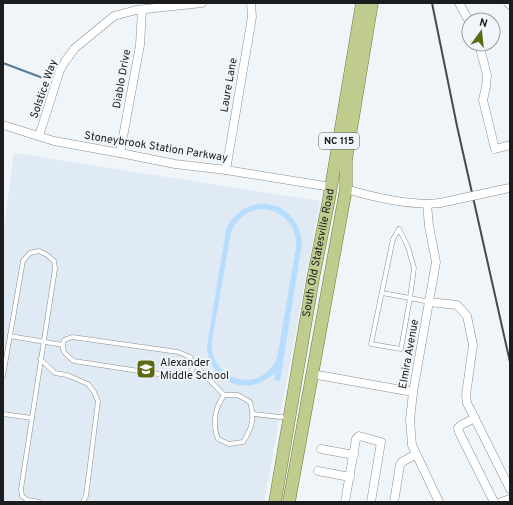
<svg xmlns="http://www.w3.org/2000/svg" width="513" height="505" font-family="Overpass,sans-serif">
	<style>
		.built { fill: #dfeaf4 }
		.garden { fill: #b7ddfe; fill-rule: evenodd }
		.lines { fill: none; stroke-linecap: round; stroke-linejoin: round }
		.stream { stroke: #577a97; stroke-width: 2 }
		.lane-casing { stroke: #8a8e92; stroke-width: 5 }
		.street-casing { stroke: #8a8e92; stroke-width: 9 }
		.primary-casing { stroke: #6b7836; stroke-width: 13 }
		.lane { stroke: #fff; stroke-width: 4 }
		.street { stroke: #fff; stroke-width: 8 }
		.primary { stroke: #c0cc8e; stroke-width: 12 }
		.rail { stroke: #474a4c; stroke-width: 2 }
		.street-bridge-casing { stroke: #8a8e92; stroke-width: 9; stroke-linecap: butt }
		.street-bridge { stroke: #fff; stroke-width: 8 }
		.labels { text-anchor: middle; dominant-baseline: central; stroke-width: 4; stroke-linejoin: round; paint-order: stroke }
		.shield { fill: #f0f5f9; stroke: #5a5d5f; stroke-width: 1 }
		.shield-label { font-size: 10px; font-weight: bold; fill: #1a1c1d }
		.street-label { font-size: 11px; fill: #1a1c1d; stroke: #f0f5f9 }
		.poi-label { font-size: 11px; fill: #1a1c1d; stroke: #f0f5f9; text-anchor: start }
	</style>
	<rect width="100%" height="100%" fill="#f0f5f9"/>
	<path class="built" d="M14,153L320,201L264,502H3V235Z"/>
	<path class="garden" d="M257,204C282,202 300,218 302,243L280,381L274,380L275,372C249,399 209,383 207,346L226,230C232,216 242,208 257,204ZM263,209C284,211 298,227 296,248L277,358C261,395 209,382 212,341L231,232C237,218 248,210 263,209Z"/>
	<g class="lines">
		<path class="stream" d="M3,63L43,78"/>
		<defs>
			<g id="lane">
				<path d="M382,293L410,298L401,349L371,344L393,239L399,229L408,247L414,268L410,298L429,302"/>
				<path d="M10,336L63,345"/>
				<path d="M40,359L55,373L67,375L88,384L94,392L98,401L86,496L83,502"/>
				<path d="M195,365L189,375L178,377L74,361C66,355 60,351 64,340L72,337L178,352L190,357L195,365L224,395"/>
				<path d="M3,376L23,261L30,253L39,251L47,255L54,261L55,269L21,489L22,496L27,500L40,502"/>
				<path d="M224,395H238L250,402C255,419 252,428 243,442L229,444L218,439C212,423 215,408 224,395Z"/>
				<path d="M3,414L32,418"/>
				<path d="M253,414L289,418"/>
			</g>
			<g id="street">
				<path d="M459,3L469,21"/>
				<path d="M508,3L510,5"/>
				<path d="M479,44L487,75L486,87L483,100L495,149L510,145"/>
				<path d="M3,125L54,141L120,153L175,164L226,170L331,187"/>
				<path d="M39,136L60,70L66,60L75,48L114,16L136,10L202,3"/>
				<path d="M120,153L140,45L142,10"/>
				<path d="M226,170L252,17L251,3"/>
				<path d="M346,189C373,197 412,206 440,203"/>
				<path d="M500,190L510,188"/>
				<path d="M427,204L429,226L436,262L413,392L410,420L412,445L439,502"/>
				<path d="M429,302L457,305L467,316L473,345L466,395L467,403L510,489"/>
				<path d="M312,374L413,392"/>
				<path d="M475,418L461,425L458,428L459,432L494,502"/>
				<path d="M321,449L354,455"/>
				<path d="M318,471L350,477"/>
				<path d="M345,502L356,439L359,436L381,442L371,502"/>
				<path d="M394,502L400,465L402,462L416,454"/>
				<path d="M501,502L510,499"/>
			</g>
			<g id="primary">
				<path id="s1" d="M275,502L313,279L329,199L362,3"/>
				<path d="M289,502L346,189V160L372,3"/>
			</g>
		</defs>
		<use href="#lane" class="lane-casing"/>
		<use href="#street" class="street-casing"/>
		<use href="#primary" class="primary-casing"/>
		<use href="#lane" class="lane"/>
		<use href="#street" class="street"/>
		<use href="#primary" class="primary"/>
		<path class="rail" d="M432,3L457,126L510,362"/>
		<defs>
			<path id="street-bridge" d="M440,203L500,190"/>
		</defs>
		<use href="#street-bridge" class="street-bridge-casing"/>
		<use href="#street-bridge" class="street-bridge"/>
	</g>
	<defs>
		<symbol id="school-square" viewBox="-11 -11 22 22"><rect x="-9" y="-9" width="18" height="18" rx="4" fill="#5c6a13" stroke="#f0f5f9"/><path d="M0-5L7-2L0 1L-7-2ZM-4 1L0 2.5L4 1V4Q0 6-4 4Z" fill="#fff"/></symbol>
	</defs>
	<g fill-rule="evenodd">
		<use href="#school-square" x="135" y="358" width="22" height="22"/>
	</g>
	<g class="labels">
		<rect class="shield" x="319" y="133" width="40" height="16" rx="3"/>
		<g class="shield-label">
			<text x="339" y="141">NC 115</text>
		</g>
		<g class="street-label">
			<text transform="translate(122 79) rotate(-80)">Diablo Drive</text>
			<text transform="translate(229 85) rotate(-80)">Laure Lane</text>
			<text transform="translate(44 89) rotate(-71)">Solstice Way</text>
			<text transform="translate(156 147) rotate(9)">Stoneybrook Station Parkway</text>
			<text stroke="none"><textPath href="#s1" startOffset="253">South Old Statesville Road</textPath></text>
			<text transform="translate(409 354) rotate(-80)">Elmira Avenue</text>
		</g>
		<g class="poi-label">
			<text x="160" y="363">Alexander<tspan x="160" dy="13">Middle School</tspan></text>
		</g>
	</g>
	<rect width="513" height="505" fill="none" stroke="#1a1c1d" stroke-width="8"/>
	<g transform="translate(481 32) rotate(15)"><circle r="19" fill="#f0f5f9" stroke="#9a9ea1"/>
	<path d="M0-3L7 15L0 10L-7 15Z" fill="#5c6a13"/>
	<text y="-6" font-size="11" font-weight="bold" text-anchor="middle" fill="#1a1c1d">N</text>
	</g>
</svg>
